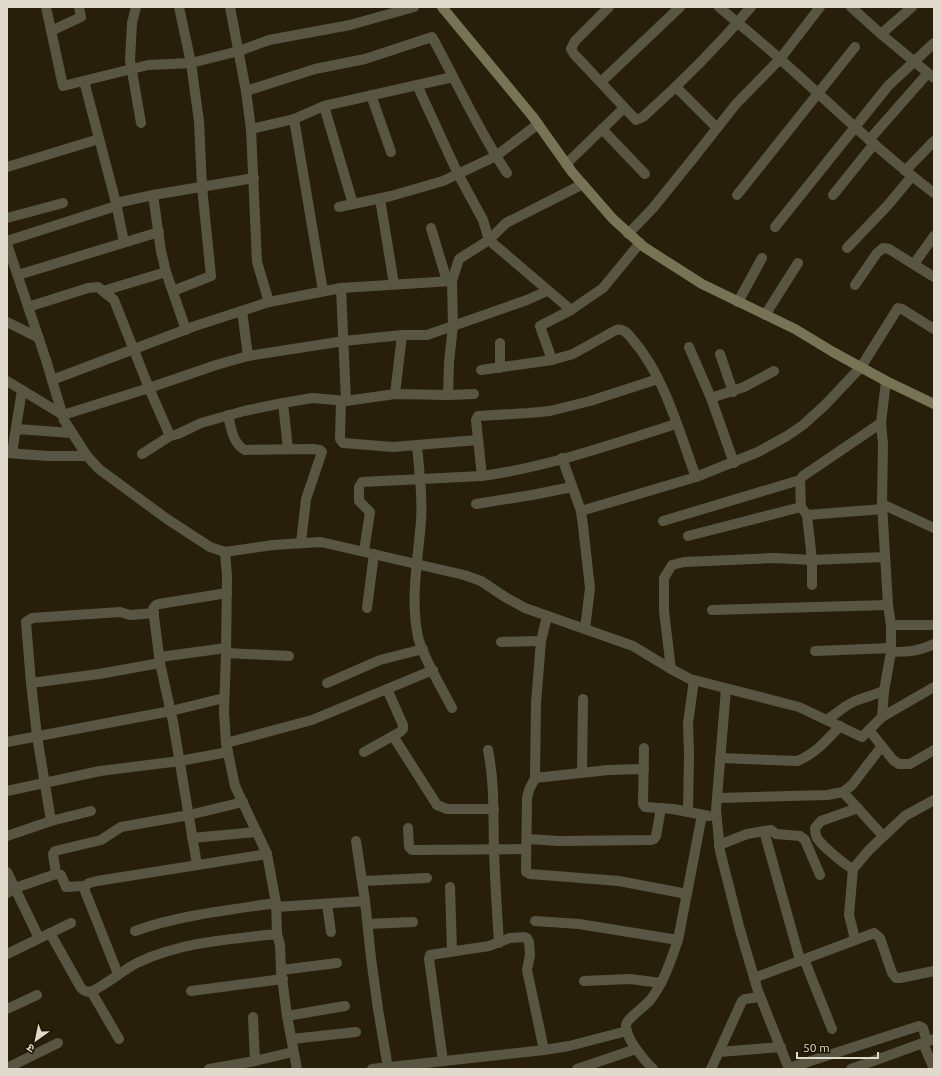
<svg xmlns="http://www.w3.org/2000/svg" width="941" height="1076" font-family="Ubuntu,'Noto Sans Devanagari',sans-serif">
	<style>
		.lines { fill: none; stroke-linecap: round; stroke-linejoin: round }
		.street { stroke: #585643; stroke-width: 10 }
		.secondary { stroke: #777455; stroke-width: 10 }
	</style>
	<rect width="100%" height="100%" fill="#281f0a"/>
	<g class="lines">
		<g class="street">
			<path d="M46,7L63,86L148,65L191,63L239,51L269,40L350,25L414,7"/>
			<path d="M136,7L132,23L130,60L141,123"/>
			<path d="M230,7L246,91L251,129L257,262L269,302L341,288"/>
			<path d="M609,7L575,41L571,49L574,54L636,120L643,117C681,83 718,46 751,7"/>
			<path d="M719,7C739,24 760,41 780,59C831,104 879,152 934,193"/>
			<path d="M851,7L881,34L934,78"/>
			<path d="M51,31L81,17L79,7"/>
			<path d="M881,34L912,7"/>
			<path d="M84,81L116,203L153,195L254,178"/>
			<path d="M601,82L680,7"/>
			<path d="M417,85L458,174L483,220L489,240L571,310"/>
			<path d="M676,87L717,128"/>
			<path d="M246,91L315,69L365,59L432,37C457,82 478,130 507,173"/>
			<path d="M371,95L391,152"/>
			<path d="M324,106L353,204"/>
			<path d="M294,119L323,291"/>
			<path d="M251,129L294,119L324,106L453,77"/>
			<path d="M602,129L645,174"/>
			<path d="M869,140L928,73"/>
			<path d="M566,164L624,108"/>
			<path d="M7,167L99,139"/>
			<path d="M905,171L934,141"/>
			<path d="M153,195L161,251L166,272L186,330"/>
			<path d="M737,195L855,47"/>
			<path d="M833,195L874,144"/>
			<path d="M380,199L394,284"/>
			<path d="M116,203L124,242"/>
			<path d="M339,207L391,196L443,181L496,156L538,124"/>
			<path d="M7,218L63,203"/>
			<path d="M775,227L888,86L934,43"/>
			<path d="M431,228L447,281"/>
			<path d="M628,234L653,208L695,156L736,104L780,59L820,7"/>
			<path d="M7,241L116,206"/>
			<path d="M7,244L46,360L64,420L69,428L87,456L99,469L167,519L210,547L225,552L273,545L321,542L464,575L481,581L505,597L525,608L633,646L671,669L690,679L799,707L862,737L882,717L934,687"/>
			<path d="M847,248L888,205L912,176"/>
			<path d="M914,264L934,236"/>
			<path d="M18,275L159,232"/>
			<path d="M855,285L877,253L883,248L889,249L934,277"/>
			<path d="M103,291L166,272"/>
			<path d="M173,291L211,276L202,187L199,121L191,63L179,7"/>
			<path d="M738,302L762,258"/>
			<path d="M28,307L88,288L98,287L114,300L149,388L170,436"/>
			<path d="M242,311L248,356"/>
			<path d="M765,315L798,263"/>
			<path d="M7,322L39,338"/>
			<path d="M689,347L711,398L734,463"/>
			<path d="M720,354L733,392"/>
			<path d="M552,360L540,326L571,310L603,288L640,243"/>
			<path d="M500,368V343"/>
			<path d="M481,370L552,360L573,354L616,330C624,328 628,334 633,340C665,377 679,432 696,477"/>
			<path d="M52,380L195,326L269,302"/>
			<path d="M7,381L63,415L149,388L216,365L248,356L344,341L402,335H427L527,300L547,291"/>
			<path d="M395,394L402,335"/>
			<path d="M448,395L449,362L453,326L452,281"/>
			<path d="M711,398L744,387L774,371"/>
			<path d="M341,401L340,439L343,443L393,447L478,440"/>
			<path d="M346,401L341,288L452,281L459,259L489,240L506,223L583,184"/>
			<path d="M283,403L288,449"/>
			<path d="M228,415C231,428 233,444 245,450L314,449L320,450L322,452L306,499L301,543"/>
			<path d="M16,429L72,433"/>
			<path d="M417,445C419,470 423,496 421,521C418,560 410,598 418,637C423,658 442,688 452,708"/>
			<path d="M7,453L48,456H87"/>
			<path d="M12,453L22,390"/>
			<path d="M142,454L170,436L178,434L201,423L244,411L283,403L312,398L346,401L395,394L448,395L474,394"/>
			<path d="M562,458L581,511L583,526L590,588L585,629"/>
			<path d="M482,476L476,420L478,416L529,413L550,411L590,401L658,379"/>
			<path d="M476,504L532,495L572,487"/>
			<path d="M882,504L934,528"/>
			<path d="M581,511L696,477L758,452L787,436L803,425L825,405L861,367L898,308L902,309L934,329"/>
			<path d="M807,515L883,509"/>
			<path d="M663,521L800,480"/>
			<path d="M688,536L801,507"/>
			<path d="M364,551L370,512L359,501V487L362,482L482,476C548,467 613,444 676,424"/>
			<path d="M225,552L227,576L226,653L224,712L226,743L235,786L267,854L276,903L277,934L280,945L281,970L287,1016L297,1069"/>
			<path d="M812,585V560L807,515L801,507L800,480L803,476L881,423"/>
			<path d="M367,608L374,554"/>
			<path d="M712,610L888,605"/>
			<path d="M547,616L541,641L536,703L535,778L529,790L527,798L526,872L530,874L619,881L687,894"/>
			<path d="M891,625H934"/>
			<path d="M501,642L541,641"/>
			<path d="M815,651L891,648"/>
			<path d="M891,652C907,652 920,651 934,644"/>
			<path d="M226,653L289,656"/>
			<path d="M160,657L226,648"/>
			<path d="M671,669L664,611V578L672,565L684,562L774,558L812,560L885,557"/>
			<path d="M31,683L99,674L160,663"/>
			<path d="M327,683L380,660L423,649"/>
			<path d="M726,689L716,810L720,851L740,930L758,991L789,1069"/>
			<path d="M882,717L884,691L891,652V625L888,605L882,504L883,444L881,423L886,381"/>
			<path d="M827,720L846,706L855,701L884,691"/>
			<path d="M869,730L893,760L899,764H910L934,750"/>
			<path d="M393,736L437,805L447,809H494"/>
			<path d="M7,742L171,711L224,698"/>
			<path d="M226,743L312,720L433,670"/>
			<path d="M644,748L643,804L645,807L673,809L709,816"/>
			<path d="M488,750C495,785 493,816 494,851C495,881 497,912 499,943"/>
			<path d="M364,752L400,732L403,729V725L387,689"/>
			<path d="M720,758L797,761C815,754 827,740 840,726"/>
			<path d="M582,773L583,699"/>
			<path d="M535,778L608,770L644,769"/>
			<path d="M7,791L100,771L180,761L228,752"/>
			<path d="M843,792L883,836"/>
			<path d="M717,798L827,795L843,792L852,785L882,746"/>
			<path d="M688,812L689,754L688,723L694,680"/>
			<path d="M51,821L37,736L31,683L26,622L32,618L120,612L130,615L154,613"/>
			<path d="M408,828L409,847L412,850L526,849"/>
			<path d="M764,831L800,960"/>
			<path d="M7,836L51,821L91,811"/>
			<path d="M192,838L257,832"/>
			<path d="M527,839L559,841L651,840L654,839L656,836L661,808"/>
			<path d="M356,841L365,901L371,958L378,1009L388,1068"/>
			<path d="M719,845L747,834L771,830L776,834L800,836L805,840L820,875"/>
			<path d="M197,865L173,722L160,663L153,609L156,605L159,604L227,593"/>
			<path d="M853,869C845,865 822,846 817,838C815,834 815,832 815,828L821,821L858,808"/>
			<path d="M7,872L39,938"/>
			<path d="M56,874L53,854L55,851L101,840L121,827L189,815L243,802"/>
			<path d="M363,881L427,878"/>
			<path d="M450,887L452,951"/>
			<path d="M7,893L15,888L56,874L61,875L66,887L85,886"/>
			<path d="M327,904L331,932"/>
			<path d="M276,907L365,901"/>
			<path d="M535,921L579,924L678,940"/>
			<path d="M368,924L413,922"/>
			<path d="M135,931C180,915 229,910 276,903"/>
			<path d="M50,933L81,988C83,990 85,992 89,992C98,991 127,967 139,962C182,942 230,939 277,934"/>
			<path d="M855,939L849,915L853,869L869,850L905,816L934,800"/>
			<path d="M7,954L71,923"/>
			<path d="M804,959L832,1029"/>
			<path d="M281,970L337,963"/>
			<path d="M118,974L85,891V886L89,883L97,881L267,854"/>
			<path d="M754,978L874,933L880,938L892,973L896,978H900L934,971"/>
			<path d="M584,981L630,979L661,983"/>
			<path d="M91,991L119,1039"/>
			<path d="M191,991L283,979"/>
			<path d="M7,1009L37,995"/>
			<path d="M287,1016L345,1006"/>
			<path d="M253,1017L255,1061"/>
			<path d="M292,1039L356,1032"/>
			<path d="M923,1043L934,1069"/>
			<path d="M719,1052L781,1047"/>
			<path d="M443,1061L429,959L430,955L489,946L510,938L524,937L527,938L529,942L530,955L527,970L544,1050"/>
			<path d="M7,1068L58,1043"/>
			<path d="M789,1068L919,1026L923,1028L927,1042"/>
			<path d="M209,1069L255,1061L293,1052"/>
			<path d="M372,1069L544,1050L569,1046L627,1031"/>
			<path d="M577,1069L636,1049"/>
			<path d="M653,1069C644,1060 625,1038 626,1025C627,1018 646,1006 651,999C664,982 671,960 678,940L702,815"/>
			<path d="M711,1069L742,1001L745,999L760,997"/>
			<path d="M851,1069L934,1039"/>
		</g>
		<path class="secondary" d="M442,7L533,117L572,172L613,219L644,247L702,284L795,329L833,352L886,381L934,404"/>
	</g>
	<rect width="941" height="1076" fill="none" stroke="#e0dacd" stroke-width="16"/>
	<g transform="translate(36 1040) rotate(213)" stroke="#1f1502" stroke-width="3" paint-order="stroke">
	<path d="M0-3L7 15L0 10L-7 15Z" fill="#e0dacd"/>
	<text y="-6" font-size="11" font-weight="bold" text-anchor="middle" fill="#e0dacd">उ</text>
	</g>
	<path d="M797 1052v6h81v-6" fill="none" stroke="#e0dacd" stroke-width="2"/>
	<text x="803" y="1052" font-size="12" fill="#e0dacd" stroke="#1f1502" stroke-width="3" paint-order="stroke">50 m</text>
</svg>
